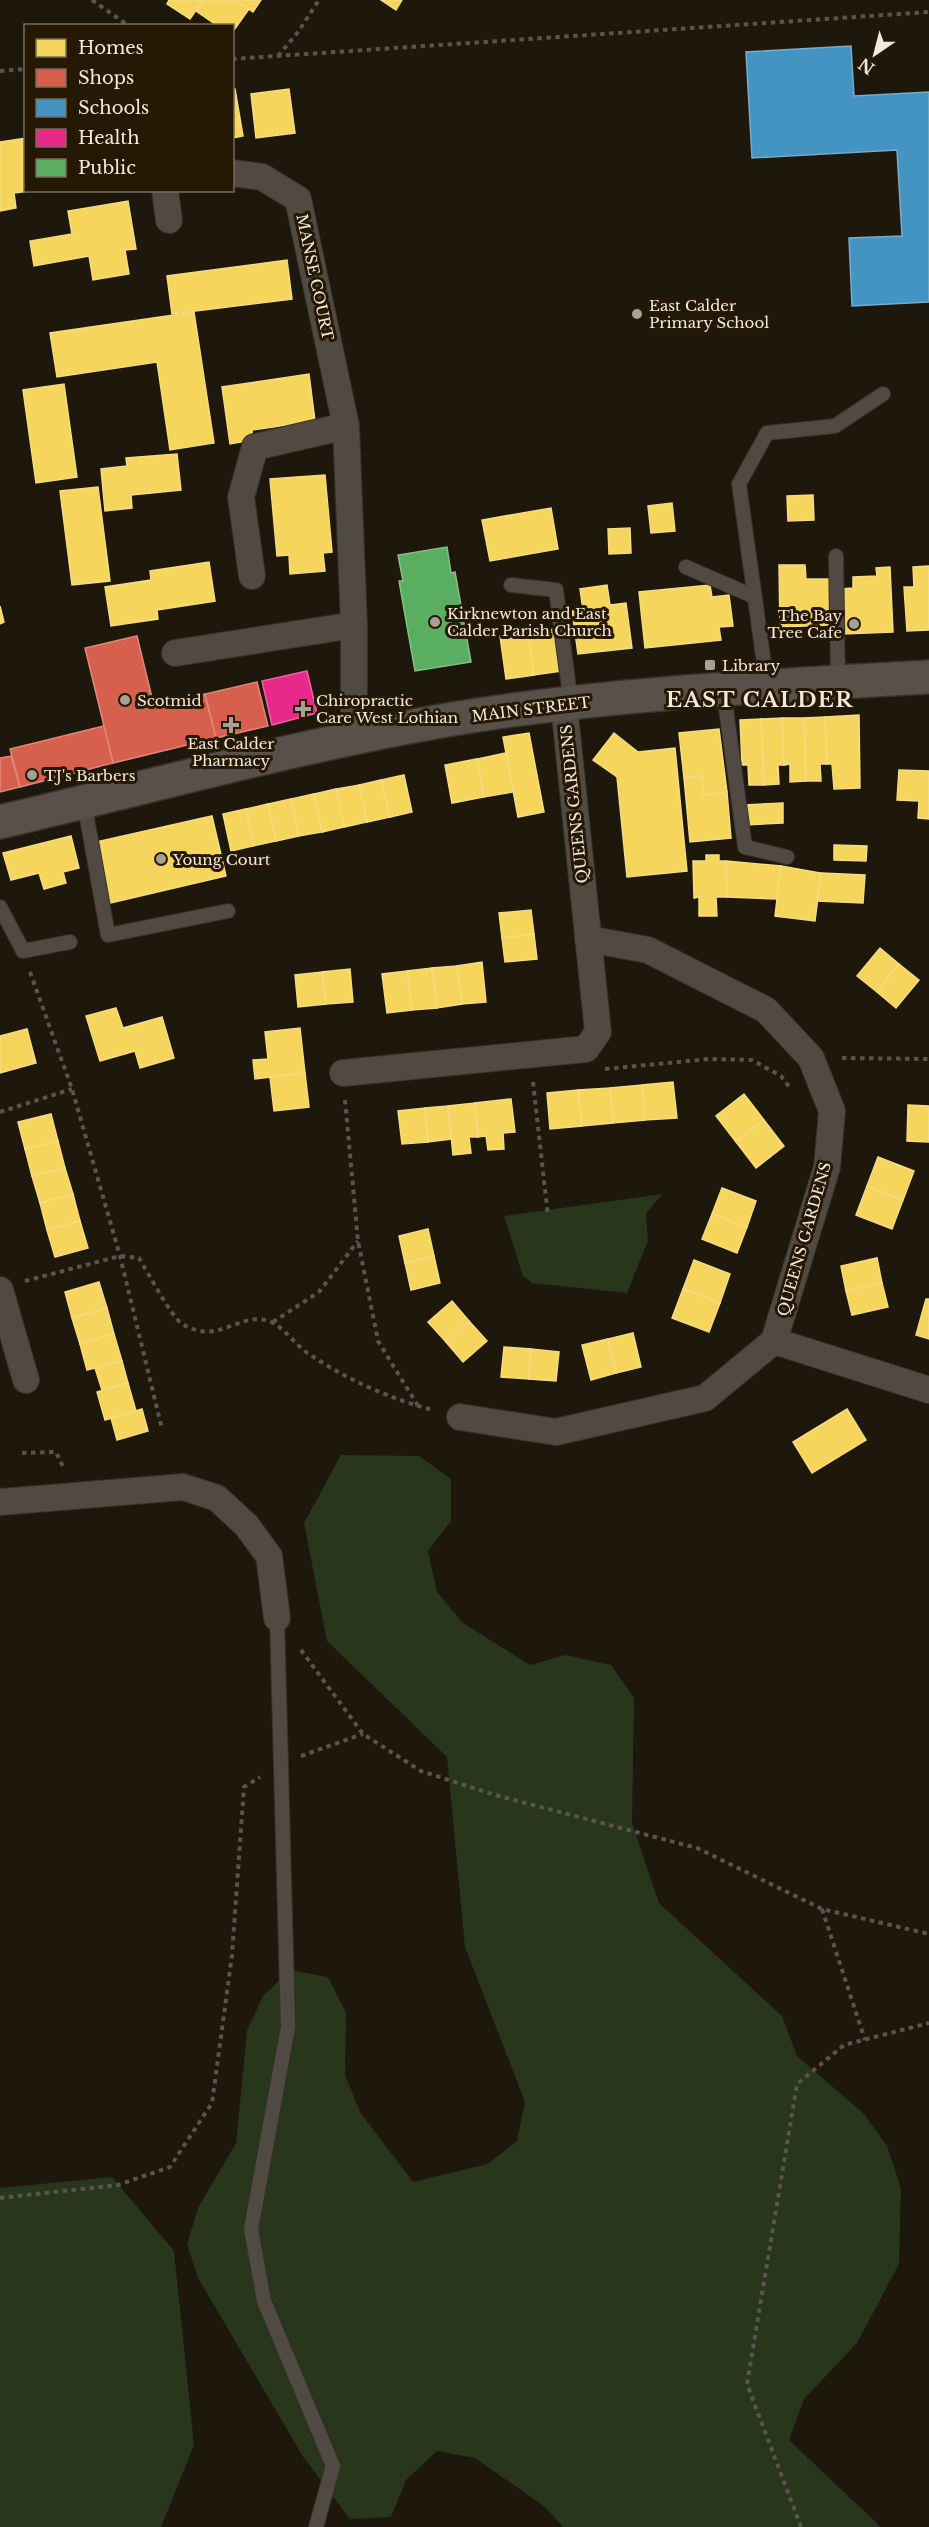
<svg xmlns="http://www.w3.org/2000/svg" width="929" height="2527" font-family="'Libre Baskerville',serif">
	<style>
		.green { fill: #28361c }
		.homes { fill: #f6d55c; stroke: #f5db82; stroke-width: 1.5 }
		.shops { fill: #d6604d; stroke: #de8978; stroke-width: 1.5 }
		.schools { fill: #4393c3; stroke: #78adca; stroke-width: 1.5 }
		.health { fill: #e7298a; stroke: #ea63a3; stroke-width: 1.5 }
		.public { fill: #5aae61; stroke: #88c086; stroke-width: 1.5 }
		.lines { fill: none; stroke-linecap: round; stroke-linejoin: round }
		.service-casing { stroke: #36312a; stroke-width: 16 }
		.minor-casing { stroke: #36312a; stroke-width: 28 }
		.secondary-casing { stroke: #36312a; stroke-width: 36 }
		.path { stroke: #59544d; stroke-width: 4; stroke-dasharray: 4.5 4.5; stroke-linecap: butt }
		.service { stroke: #504a42; stroke-width: 14 }
		.minor { stroke: #504a42; stroke-width: 26 }
		.secondary { stroke: #595049; stroke-width: 33 }
		.poi-dot { fill: #a7a093; stroke: #251804; stroke-width: 2 }
		.labels { text-anchor: middle; dominant-baseline: central; stroke-width: 6; stroke-linejoin: round; paint-order: stroke }
		.street-label { font-size: 15px; fill: #f2e9dc; stroke: #251804 }
		.poi-label { font-size: 15px; fill: #f2e9dc; stroke: #251804; text-anchor: start }
		.district-label { font-size: 21px; font-weight: bold; letter-spacing: 1.5px; fill: #f2e9dc; stroke: #251804 }
	</style>
	<rect width="100%" height="100%" fill="#1d170c"/>
	<g class="green">
		<path d="M662,1194L646,1214L648,1241L627,1293L532,1283L523,1276L504,1216Z"/>
		<path d="M341,1455L419,1456L451,1479V1521L428,1551L437,1592L463,1623L530,1665L565,1655L611,1665L634,1698L632,1823L659,1903L782,2016L797,2056L864,2114L887,2146L901,2188L899,2264L857,2343L804,2399L789,2440L881,2527H563L545,2507L475,2458L437,2451L406,2480L391,2517L350,2519L302,2455L198,2278L187,2244L198,2208L236,2143L247,2031L263,1996L290,1970L328,1977L346,2013L345,2075L360,2112L413,2182L488,2164L517,2141L525,2102L465,1947L447,1757L327,1641L304,1523Z"/>
		<path d="M112,2177L174,2251L194,2445L161,2527H0V2188Z"/>
	</g>
	<g class="homes">
		<path d="M169,0H203L190,19L167,4Z"/>
		<path d="M203,0H235L249,9L232,33V26H218L196,11Z"/>
		<path d="M235,0H261L253,12Z"/>
		<path d="M381,0H402L396,10Z"/>
		<path d="M232,89H235L243,136L232,138Z"/>
		<path d="M289,89L295,133L256,138L251,94Z"/>
		<path d="M26,138V190L30,191L14,193L16,208L0,211V142Z"/>
		<path d="M128,201L136,249L125,250L129,274L93,280L89,256L34,266L30,241L72,234L68,211Z"/>
		<path d="M287,260L292,299L172,314L167,276Z"/>
		<path d="M194,312L214,443L170,450L157,362L57,377L50,333Z"/>
		<path d="M309,374L315,421L252,430L253,440L230,444L222,387Z"/>
		<path d="M64,384L77,477L36,483L23,390Z"/>
		<path d="M177,454L181,490L131,495L132,508L105,511L101,469L127,466L126,458Z"/>
		<path d="M325,475L332,552L323,553L325,571L290,574L289,555L277,556L270,479Z"/>
		<path d="M98,487L110,581L72,585L60,491Z"/>
		<path d="M813,495L814,520L788,521L787,496Z"/>
		<path d="M672,503L675,531L651,533L648,506Z"/>
		<path d="M551,508L558,549L490,561L482,520Z"/>
		<path d="M630,528L631,553L609,554L608,529Z"/>
		<path d="M209,562L215,601L157,610L158,619L111,626L105,587L151,580L150,571Z"/>
		<path d="M779,565H805L806,579H829L830,625L780,627Z"/>
		<path d="M929,566V630L907,631L904,587H914L913,567Z"/>
		<path d="M890,567L893,632L842,634L840,589L853,588V577L877,576L876,568Z"/>
		<path d="M607,585L610,605L626,603L632,648L578,654L572,611L583,610L580,589Z"/>
		<path d="M710,585L712,597L729,595L733,626L719,627L721,640L645,648L639,592Z"/>
		<path d="M0,606L4,622L0,624Z"/>
		<path d="M555,629L561,671L534,675L528,632Z"/>
		<path d="M528,632L534,675L506,679L500,636Z"/>
		<path d="M859,715L860,788L834,789L832,764H827L825,717Z"/>
		<path d="M825,717L827,764H820L821,781H806L804,718Z"/>
		<path d="M782,718H804L806,781L790,782V764L784,765Z"/>
		<path d="M782,718L784,765H778L779,784L764,785L761,719Z"/>
		<path d="M761,719L764,785H749L748,765H742L740,720Z"/>
		<path d="M719,729L727,792L703,795L702,776L684,778L679,733Z"/>
		<path d="M529,733L544,812L518,817L503,737Z"/>
		<path d="M614,733L638,752L675,748L687,871L627,877L617,777L593,760Z"/>
		<path d="M506,753L513,792L484,797L477,759Z"/>
		<path d="M477,759L484,797L452,803L445,765Z"/>
		<path d="M899,770L929,771V819L918,818L919,801L897,800Z"/>
		<path d="M404,775L412,812L390,817L381,780Z"/>
		<path d="M702,776L703,795L727,792L731,838L690,842L684,778Z"/>
		<path d="M381,780L390,817L367,822L359,785Z"/>
		<path d="M359,785L367,822L344,827L336,789Z"/>
		<path d="M336,789L344,827L322,832L314,794Z"/>
		<path d="M314,794L322,832L299,836L291,799Z"/>
		<path d="M291,799L299,836L276,841L268,804Z"/>
		<path d="M783,803V823L745,825L744,805Z"/>
		<path d="M268,804L276,841L253,846L246,809Z"/>
		<path d="M246,809L253,846L231,851L223,814Z"/>
		<path d="M212,816L226,876L110,903L96,842Z"/>
		<path d="M71,836L79,868L63,872L66,883L44,889L39,873L11,880L3,853Z"/>
		<path d="M834,845L867,846L866,861L834,860Z"/>
		<path d="M706,855H719V861H726L727,897H716L717,916H699V897L694,898L693,861H706Z"/>
		<path d="M726,861L781,866L777,899L727,897Z"/>
		<path d="M781,866L821,873L815,921L775,916Z"/>
		<path d="M821,873L865,875L863,903L817,901Z"/>
		<path d="M531,910L534,934L502,938L499,913Z"/>
		<path d="M534,934L537,959L505,962L502,938Z"/>
		<path d="M880,948L899,964L877,992L857,976Z"/>
		<path d="M482,962L486,1002L462,1004L457,966Z"/>
		<path d="M899,964L919,980L896,1008L877,992Z"/>
		<path d="M457,966L462,1004L437,1008L432,968Z"/>
		<path d="M432,968L437,1008L412,1010L407,971Z"/>
		<path d="M350,969L353,1002L326,1004L322,972Z"/>
		<path d="M407,971L412,1010L387,1013L382,974Z"/>
		<path d="M322,972L326,1004L298,1007L295,975Z"/>
		<path d="M116,1008L123,1028L162,1017L174,1058L140,1068L135,1051L100,1061L86,1016Z"/>
		<path d="M300,1028L305,1073L255,1079L253,1060L268,1059L265,1032Z"/>
		<path d="M27,1029L36,1063L0,1073V1036Z"/>
		<path d="M305,1073L309,1107L274,1111L270,1077Z"/>
		<path d="M673,1082L677,1118L645,1120L642,1085Z"/>
		<path d="M642,1085L645,1120L613,1123L610,1088Z"/>
		<path d="M610,1088L613,1123L582,1126L578,1090Z"/>
		<path d="M578,1090L582,1126L550,1129L547,1093Z"/>
		<path d="M744,1094L764,1120L736,1142L716,1116Z"/>
		<path d="M511,1099L515,1132L503,1133L504,1149L488,1150L486,1136L478,1137L475,1103Z"/>
		<path d="M475,1103L478,1137H469L471,1153L453,1155L448,1106Z"/>
		<path d="M908,1105L929,1106V1142L907,1141Z"/>
		<path d="M448,1106L451,1139L428,1142L425,1108Z"/>
		<path d="M425,1108L428,1142L402,1144L398,1111Z"/>
		<path d="M51,1114L58,1141L25,1149L18,1122Z"/>
		<path d="M764,1120L784,1146L756,1168L736,1142Z"/>
		<path d="M58,1141L65,1168L32,1176L25,1149Z"/>
		<path d="M878,1157L914,1171L903,1200L867,1186Z"/>
		<path d="M65,1168L73,1194L40,1203L32,1176Z"/>
		<path d="M867,1186L903,1200L892,1229L856,1215Z"/>
		<path d="M722,1188L756,1201L747,1227L712,1214Z"/>
		<path d="M73,1194L80,1221L47,1230L40,1203Z"/>
		<path d="M712,1214L747,1227L737,1253L702,1239Z"/>
		<path d="M80,1221L88,1248L55,1257L47,1230Z"/>
		<path d="M428,1229L434,1256L405,1263L399,1236Z"/>
		<path d="M434,1256L440,1283L411,1290L405,1263Z"/>
		<path d="M877,1258L882,1283L846,1291L841,1266Z"/>
		<path d="M694,1260L730,1274L720,1303L683,1289Z"/>
		<path d="M99,1282L107,1308L72,1318L65,1292Z"/>
		<path d="M882,1283L888,1307L852,1315L846,1291Z"/>
		<path d="M683,1289L720,1303L709,1332L672,1318Z"/>
		<path d="M926,1299H929V1339L916,1335Z"/>
		<path d="M452,1301L469,1321L446,1342L428,1322Z"/>
		<path d="M107,1308L114,1334L80,1344L72,1318Z"/>
		<path d="M469,1321L487,1341L463,1362L446,1342Z"/>
		<path d="M633,1333L641,1367L616,1373L608,1339Z"/>
		<path d="M114,1334L122,1361L87,1370L80,1344Z"/>
		<path d="M608,1339L616,1373L591,1380L582,1345Z"/>
		<path d="M504,1347L531,1349L529,1379L501,1377Z"/>
		<path d="M531,1349L559,1352L556,1381L529,1379Z"/>
		<path d="M122,1361L128,1383L102,1390L95,1368Z"/>
		<path d="M128,1383L136,1411L105,1420L97,1392Z"/>
		<path d="M142,1409L148,1431L117,1440L111,1418Z"/>
		<path d="M847,1409L866,1440L812,1473L793,1442Z"/>
	</g>
	<g class="shops">
		<path d="M137,636L154,706L205,694L216,738L113,763L85,648Z"/>
		<path d="M257,682L268,726L216,738L205,694Z"/>
		<path d="M104,726L113,763L20,787L10,749Z"/>
		<path d="M11,756L20,787L0,792V758Z"/>
	</g>
	<path class="schools" d="M851,46L854,96L929,92V302L852,306L849,238L902,236L897,150L752,158L746,52Z"/>
	<path class="health" d="M307,671L317,713L272,725L262,681Z"/>
	<path class="public" d="M447,547L451,573L455,572L471,662L415,671L399,581H403L398,555Z"/>
	<g class="lines">
		<defs>
			<g id="service">
				<path d="M836,556L838,682"/>
				<path d="M686,567L755,597"/>
				<path d="M511,585L556,590L571,703"/>
				<path d="M767,685L739,484L767,433L835,426L883,394"/>
				<path d="M723,687L745,847L787,857"/>
				<path d="M84,802L108,935L228,911"/>
				<path d="M0,907L23,951L70,942"/>
				<path d="M277,1618L288,2027L251,2229L264,2301L333,2466L316,2527"/>
			</g>
			<g id="minor">
				<path d="M232,173L262,177L298,199L346,426L354,625V737"/>
				<path d="M165,190L169,220"/>
				<path d="M252,576L241,497L255,447L346,426"/>
				<path d="M175,653L354,625"/>
				<path d="M588,939L648,950L766,1010L811,1058L832,1111L827,1167L774,1341"/>
				<path d="M343,1073L586,1049L598,1032L564,705"/>
				<path d="M0,1290L26,1380"/>
				<path d="M774,1341L929,1390"/>
				<path d="M460,1417L556,1432L705,1398L774,1341"/>
				<path d="M0,1502L183,1487L217,1498L247,1526L269,1556L277,1618"/>
			</g>
			<path id="secondary" d="M0,822C150,787 300,745 453,719C610,693 770,686 929,677"/>
		</defs>
		<use href="#service" class="service-casing"/>
		<use href="#minor" class="minor-casing"/>
		<use href="#secondary" class="secondary-casing"/>
		<g class="path">
			<path d="M92,0L129,26"/>
			<path d="M278,56L298,32L319,0"/>
			<path d="M232,59L929,12"/>
			<path d="M0,71L26,69"/>
			<path d="M30,972L72,1089L120,1256L162,1429"/>
			<path d="M842,1058L929,1059"/>
			<path d="M605,1069L709,1059L752,1060L781,1076L791,1089"/>
			<path d="M533,1082L548,1216"/>
			<path d="M345,1100L358,1241L378,1341L418,1406"/>
			<path d="M0,1112L72,1089"/>
			<path d="M25,1281L120,1256L139,1258C147,1271 171,1316 181,1323C219,1348 239,1309 271,1322C285,1328 296,1346 309,1354C346,1379 390,1399 433,1410"/>
			<path d="M273,1322L319,1292L358,1241"/>
			<path d="M22,1453L56,1452L64,1469"/>
			<path d="M301,1650L363,1734L421,1771L495,1795L697,1848L822,1909L929,1934"/>
			<path d="M301,1756L363,1734"/>
			<path d="M822,1909L865,2040"/>
			<path d="M0,2198L118,2185L170,2167L212,2103L232,1955L244,1787L260,1777"/>
			<path d="M801,2527L747,2384L797,2084L844,2045L929,2023"/>
		</g>
		<use href="#service" class="service"/>
		<use href="#minor" class="minor"/>
		<use href="#secondary" class="secondary"/>
	</g>
	<g class="poi-dot">
		<circle cx="637" cy="314" r="6"/>
		<circle cx="435" cy="622" r="6"/>
		<circle cx="854" cy="624" r="6"/>
		<rect x="704" y="659" width="12" height="12" rx="3"/>
		<circle cx="125" cy="700" r="6"/>
		<path d="M300 700h6v6h6v6h-6v6h-6v-6h-6v-6h6z"/>
		<path d="M228 716h6v6h6v6h-6v6h-6v-6h-6v-6h6z"/>
		<circle cx="32" cy="775" r="6"/>
		<circle cx="161" cy="859" r="6"/>
	</g>
	<g class="labels">
		<g class="street-label">
			<text transform="translate(315 277) rotate(78)">MANSE COURT</text>
			<text transform="translate(531 709) rotate(-7)">MAIN STREET</text>
			<text transform="translate(574 804) rotate(-96)">QUEENS GARDENS</text>
			<text transform="translate(804 1239) rotate(-74)">QUEENS GARDENS</text>
		</g>
		<g class="poi-label">
			<text x="649" y="305">East Calder<tspan x="649" dy="17">Primary School</tspan></text>
			<text x="447" y="613">Kirknewton and East<tspan x="447" dy="17">Calder Parish Church</tspan></text>
			<text x="842" y="615" text-anchor="end">The Bay<tspan x="842" dy="17">Tree Cafe</tspan></text>
			<text x="722" y="665">Library</text>
			<text x="137" y="700">Scotmid</text>
			<text x="316" y="700">Chiropractic<tspan x="316" dy="17">Care West Lothian</tspan></text>
			<text x="231" y="743" text-anchor="middle">East Calder<tspan x="231" dy="17">Pharmacy</tspan></text>
			<text x="44" y="775">TJ's Barbers</text>
			<text x="173" y="859">Young Court</text>
		</g>
		<g class="district-label">
			<text x="760" y="700">EAST CALDER</text>
		</g>
	</g>
	<rect x="24" y="24" width="210" height="168" fill="#251804" stroke="#776c5a" stroke-width="1.5"/>
	<rect x="36" y="39" width="30" height="18" fill="#f6d55c" stroke="#776c5a" stroke-width="1.5"/>
	<text x="78" y="54" font-size="18" fill="#f2e9dc">Homes</text>
	<rect x="36" y="69" width="30" height="18" fill="#d6604d" stroke="#776c5a" stroke-width="1.5"/>
	<text x="78" y="84" font-size="18" fill="#f2e9dc">Shops</text>
	<rect x="36" y="99" width="30" height="18" fill="#4393c3" stroke="#776c5a" stroke-width="1.5"/>
	<text x="78" y="114" font-size="18" fill="#f2e9dc">Schools</text>
	<rect x="36" y="129" width="30" height="18" fill="#e7298a" stroke="#776c5a" stroke-width="1.5"/>
	<text x="78" y="144" font-size="18" fill="#f2e9dc">Health</text>
	<rect x="36" y="159" width="30" height="18" fill="#5aae61" stroke="#776c5a" stroke-width="1.5"/>
	<text x="78" y="174" font-size="18" fill="#f2e9dc">Public</text>
	<g transform="translate(875 54) rotate(215)" stroke="#251804" stroke-width="4.5" paint-order="stroke">
	<path d="M0-4.5L10 22L0 15L-10 22Z" fill="#f2e9dc"/>
	<text y="-9" font-size="16" font-weight="bold" text-anchor="middle" fill="#f2e9dc">N</text>
	</g>
</svg>
